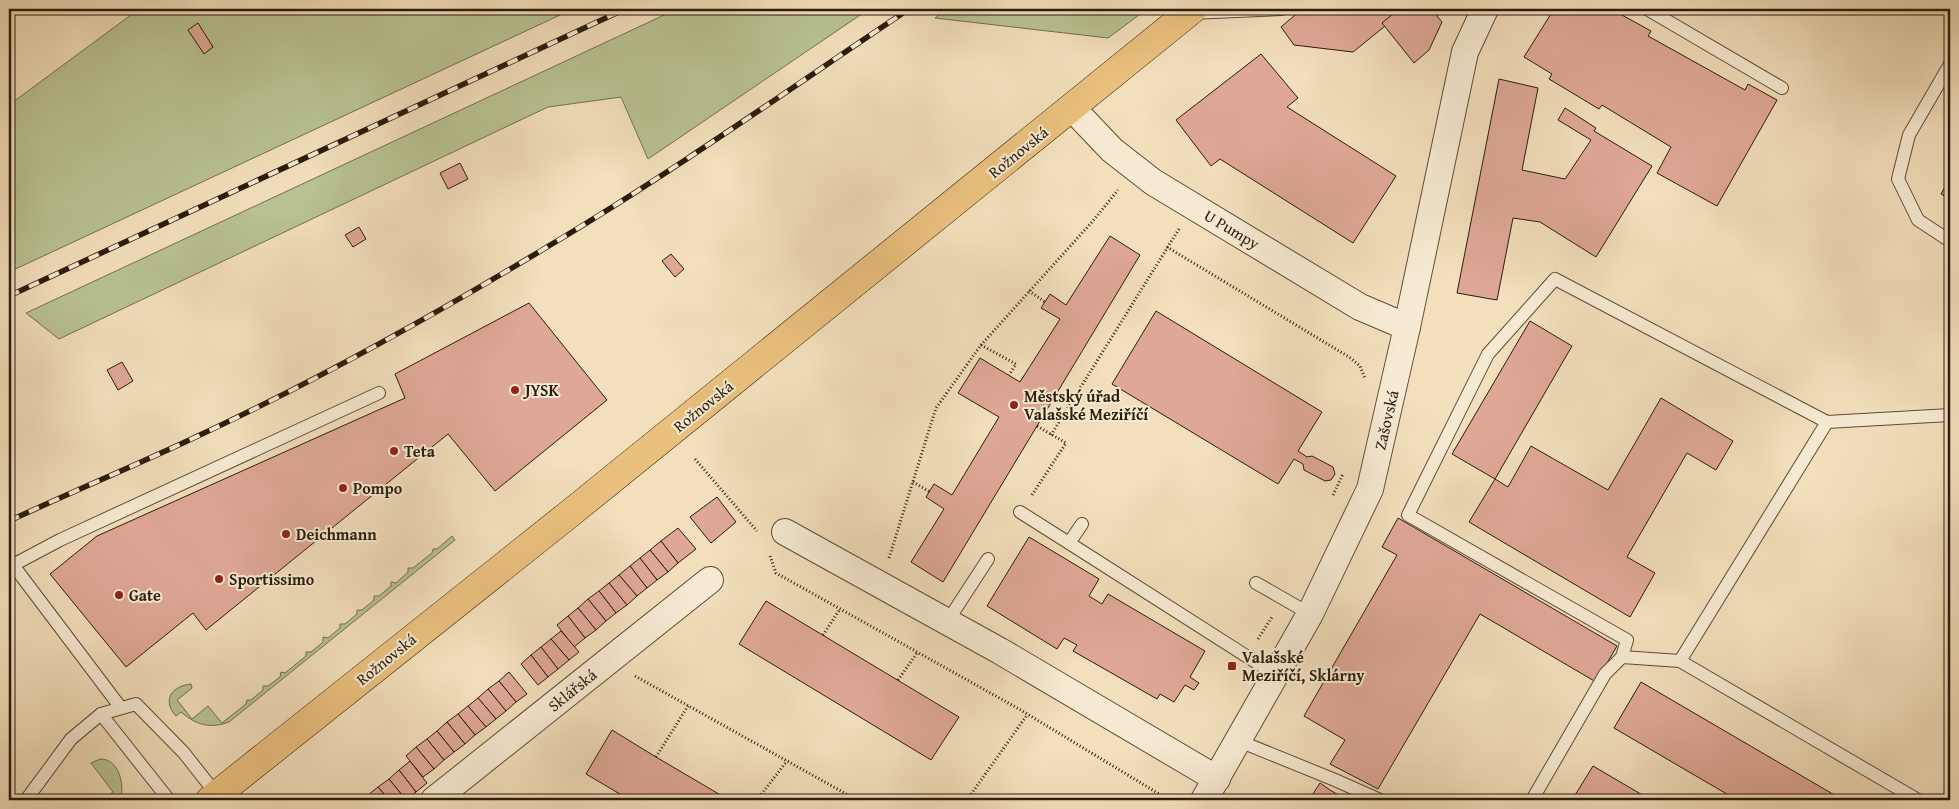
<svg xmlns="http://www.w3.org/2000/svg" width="1959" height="809" font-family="'Gentium Book Plus',serif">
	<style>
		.green { fill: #b9c292; stroke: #726f4e }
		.building { fill: #dfa896; stroke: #2a1c0a }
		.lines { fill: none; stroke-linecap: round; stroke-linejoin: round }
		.lane-casing { stroke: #5c4d36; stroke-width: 14 }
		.street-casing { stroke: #5c4d36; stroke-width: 28 }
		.primary-casing { stroke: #2a1c0a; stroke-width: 29 }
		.path { stroke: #2a1c0a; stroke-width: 3; stroke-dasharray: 1 2.5; stroke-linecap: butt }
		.lane { stroke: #f7ead3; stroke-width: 12 }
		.street { stroke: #f7ead3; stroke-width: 26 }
		.primary { stroke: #eac07e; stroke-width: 28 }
		.rail-casing { stroke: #2a1c0a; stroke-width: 5.5 }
		.rail { stroke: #f7ead3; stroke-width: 4; stroke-dasharray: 11; stroke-linecap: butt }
		.poi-dot { fill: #8f2418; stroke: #f7ead3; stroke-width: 2 }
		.labels { text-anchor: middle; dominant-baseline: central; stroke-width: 4; stroke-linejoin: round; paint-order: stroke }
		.street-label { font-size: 16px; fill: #2a1c0a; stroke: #f7ead3 }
		.poi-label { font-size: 16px; font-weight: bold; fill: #2a1c0a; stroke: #f7ead3; text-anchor: start }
	</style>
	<rect width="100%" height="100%" fill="#f3dfbc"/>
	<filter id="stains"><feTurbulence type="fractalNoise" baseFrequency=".004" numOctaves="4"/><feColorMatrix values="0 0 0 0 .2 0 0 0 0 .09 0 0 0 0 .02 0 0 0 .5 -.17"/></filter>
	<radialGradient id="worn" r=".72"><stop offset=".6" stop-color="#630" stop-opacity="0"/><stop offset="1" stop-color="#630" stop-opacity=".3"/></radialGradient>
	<g class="green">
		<path d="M139,9H573L9,272V105Z"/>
		<path d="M677,9H869L648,159L621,97L548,107L59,339L26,313Z"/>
		<path d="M947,9H1147L1108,38L935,18Z"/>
		<path d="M452,536L455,540L229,722C210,729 196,725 181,712L176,716C162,701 171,686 191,684L192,688L177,700L192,719L208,706L222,723L246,704L247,700H251L263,690V686H268L280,677L281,672L285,673L306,656V652H311L323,642V637L328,638L340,628V624H345L357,614V610H362L374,600V596H379L391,586V582L396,583L408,572V568H413L432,553L433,549H437Z"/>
		<path d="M100,759C120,759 124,785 121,800H102L113,792L91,763Z"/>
	</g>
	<g class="building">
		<path d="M1302,9H1406L1353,52L1294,45L1281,27Z"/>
		<path d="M1399,9H1445L1437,16L1442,22L1429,50L1414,63L1382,23Z"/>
		<path d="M1554,9H1611L1651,31L1648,36L1745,90L1748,84L1777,100L1717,206L1657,173L1671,147L1602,105L1599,109L1549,79L1552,74L1524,57Z"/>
		<path d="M198,23L213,47L204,54L188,30Z"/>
		<path d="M1261,54L1298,98L1287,107L1396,176L1353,243L1220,159L1211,166L1176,120Z"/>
		<path d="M1499,79L1538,88L1522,170L1565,179L1591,140L1558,120L1565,108L1596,128L1594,131L1652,166L1596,257L1540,222L1513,218L1497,300L1457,293Z"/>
		<path d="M460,163L468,179L448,189L440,173Z"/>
		<path d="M1950,178V199L1941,194Z"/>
		<path d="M359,227L366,239L353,247L345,235Z"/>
		<path d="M1110,236L1140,255L943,582L911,562L944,509L926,497L934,484L952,495L999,417L958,393L980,358L1020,382L1060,319L1041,308L1050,294L1066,305Z"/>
		<path d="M671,254L684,269L675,277L662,261Z"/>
		<path d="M529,303L607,400L495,491L448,434L206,630L193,613L126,667L50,574L97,536L405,398L395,374Z"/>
		<path d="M1156,311L1322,412L1298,451L1307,457L1312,456L1333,467L1335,474L1331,480L1325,481L1304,470L1303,464L1294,459L1278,484L1112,384Z"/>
		<path d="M1530,321L1572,346L1495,479L1452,454Z"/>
		<path d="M122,362L133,381L118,390L107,370Z"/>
		<path d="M1661,398L1733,441L1716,470L1687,453L1627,557L1655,573L1630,617L1469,522L1495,479L1508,487L1531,446L1608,490Z"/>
		<path d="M717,497L736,522L711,543L690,517Z"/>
		<path d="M1398,518L1617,646L1596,682L1480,614L1378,789L1330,764L1345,740L1304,716L1397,555L1382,547Z"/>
		<path d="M678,528L696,549L678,563L661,541Z"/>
		<path d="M1029,537L1099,579L1089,596L1102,604L1108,594L1205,651L1190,677L1199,683L1194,690L1185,685L1174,702L1160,694L1157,699L1073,651L1077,645L1064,638L1057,649L987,606Z"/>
		<path d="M661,541L678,563L668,572L650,550Z"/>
		<path d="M650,550L668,572L657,580L640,558Z"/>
		<path d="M640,558L657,580L647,588L630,566Z"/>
		<path d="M630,566L647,588L637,596L619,575Z"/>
		<path d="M619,575L637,596L627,605L609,583Z"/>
		<path d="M609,583L627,605L616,613L599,591Z"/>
		<path d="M599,591L616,613L606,621L588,599Z"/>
		<path d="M588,599L606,621L596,630L578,608Z"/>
		<path d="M766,601L959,717L931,760L739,644Z"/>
		<path d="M578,608L596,630L585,638L568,616Z"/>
		<path d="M568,616L585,638L574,647L557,625Z"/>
		<path d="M561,631L579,652L569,660L551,639Z"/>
		<path d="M551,639L569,660L558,669L541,647Z"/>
		<path d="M541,647L558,669L548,677L531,655Z"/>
		<path d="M531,655L548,677L538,685L521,664Z"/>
		<path d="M509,672L527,694L516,702L499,681Z"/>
		<path d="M499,681L516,702L506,711L488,689Z"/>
		<path d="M1641,682L1843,800H1737L1614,728Z"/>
		<path d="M488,689L506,711L496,719L478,698Z"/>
		<path d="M478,698L496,719L486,727L468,706Z"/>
		<path d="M468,706L486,727L475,735L458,714Z"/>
		<path d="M458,714L475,735L465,744L447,722Z"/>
		<path d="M447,722L465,744L454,752L437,731Z"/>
		<path d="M612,730L656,757L729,800H630L586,774Z"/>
		<path d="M437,731L454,752L444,760L427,739Z"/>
		<path d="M427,739L444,760L434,769L416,747Z"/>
		<path d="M416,747L434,769L423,777L406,756Z"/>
		<path d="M410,761L427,783L416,792L399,770Z"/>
		<path d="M1593,766L1651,800H1572Z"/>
		<path d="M399,770L416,792L406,800L389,779Z"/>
		<path d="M389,779L406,800H389L378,787Z"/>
		<path d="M1320,783L1330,790L1347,800H1309Z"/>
		<path d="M378,787L389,800H372L368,795Z"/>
	</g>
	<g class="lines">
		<defs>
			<g id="lane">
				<path d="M1647,9L1782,88"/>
				<path d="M1190,13L1281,9"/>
				<path d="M1950,64L1909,135L1898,179L1918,220L1950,241"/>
				<path d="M1020,512L1069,543"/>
				<path d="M1082,524L1069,543L1276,675"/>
				<path d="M1256,583L1310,614"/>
				<path d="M947,622L988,559"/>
				<path d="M1622,657L1627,640L1408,515L1488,354L1555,279L1827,422L1950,415"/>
				<path d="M1680,661L1827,422"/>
				<path d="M121,708L13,565L60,540L379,393"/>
				<path d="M101,714L169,800"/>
				<path d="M1239,741L1335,780L1380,800"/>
				<path d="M26,800L71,739L101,714L136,704L184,753L217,795"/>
				<path d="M1532,800L1605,674L1622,657L1680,661L1918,800"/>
			</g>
			<g id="street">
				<path d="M1072,108L1112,150L1153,182L1360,307L1407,327"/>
				<path d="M785,532L1000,651L1217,779"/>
				<path d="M434,800L710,580"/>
				<path d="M1204,800L1310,614L1370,489L1407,327L1465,52L1485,9"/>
			</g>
			<path id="primary" d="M210,800L568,515L1193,9"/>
		</defs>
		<use href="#lane" class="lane-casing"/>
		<use href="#street" class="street-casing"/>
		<use href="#primary" class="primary-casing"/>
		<g class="path">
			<path d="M1167,247L1349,357L1360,366L1365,379"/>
			<path d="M1029,291L1045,302"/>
			<path d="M981,345L1016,364L1009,375"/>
			<path d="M1051,435L1179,229"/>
			<path d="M695,459L757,531"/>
			<path d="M913,482L930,492"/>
			<path d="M1032,495L1066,443L1037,426"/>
			<path d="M1333,495L1343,474"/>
			<path d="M770,556L776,573L1019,709L1169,800"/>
			<path d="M889,558L936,408L981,345L1092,222L1118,190"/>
			<path d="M823,635L840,609"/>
			<path d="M1258,639L1272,617"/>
			<path d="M635,676L857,800"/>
			<path d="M898,680L917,653"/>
			<path d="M656,757L688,706"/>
			<path d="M757,800L787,761"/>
			<path d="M967,800L1027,715"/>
		</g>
		<use href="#lane" class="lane"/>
		<use href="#street" class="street"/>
		<use href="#primary" class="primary"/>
		<defs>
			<g id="rail">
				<path d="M9,296L625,9"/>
				<path d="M9,521C67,494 127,469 185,442C311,384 433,316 552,244C674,171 791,88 909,9"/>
			</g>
		</defs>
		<use href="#rail" class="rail-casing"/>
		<use href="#rail" class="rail"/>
	</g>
	<g class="poi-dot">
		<circle cx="515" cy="390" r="5"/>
		<circle cx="1014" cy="405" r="5"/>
		<circle cx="394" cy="451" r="5"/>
		<circle cx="343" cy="488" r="5"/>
		<circle cx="286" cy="534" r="5"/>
		<circle cx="219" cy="579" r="5"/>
		<circle cx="119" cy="595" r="5"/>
		<rect x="1227" y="661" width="10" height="10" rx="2.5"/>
	</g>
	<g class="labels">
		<g class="street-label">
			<text transform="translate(1018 152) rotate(-39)">Rožnovská</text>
			<text transform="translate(1232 229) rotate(31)">U Pumpy</text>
			<text transform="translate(703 406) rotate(-39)">Rožnovská</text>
			<text transform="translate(1386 420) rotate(-77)">Zašovská</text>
			<text transform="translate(386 659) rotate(-39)">Rožnovská</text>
			<text transform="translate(572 690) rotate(-39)">Sklářská</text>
		</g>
		<g class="poi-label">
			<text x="525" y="390">JYSK</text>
			<text x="1024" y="396">Městský úřad<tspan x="1024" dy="18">Valašské Meziříčí</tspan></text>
			<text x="404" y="451">Teta</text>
			<text x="353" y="488">Pompo</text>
			<text x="296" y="534">Deichmann</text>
			<text x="229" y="579">Sportissimo</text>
			<text x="129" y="595">Gate</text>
			<text x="1242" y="657">Valašské<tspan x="1242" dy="18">Meziříčí, Sklárny</tspan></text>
		</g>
	</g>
	<rect width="1959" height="809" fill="none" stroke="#f3dfbc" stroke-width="30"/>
	<rect x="10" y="10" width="1939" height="789" fill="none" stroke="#2a1c0a" stroke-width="2.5"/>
	<rect x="15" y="15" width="1929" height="779" fill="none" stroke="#2a1c0a"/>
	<rect width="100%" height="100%" filter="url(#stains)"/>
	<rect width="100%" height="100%" fill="url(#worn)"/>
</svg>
